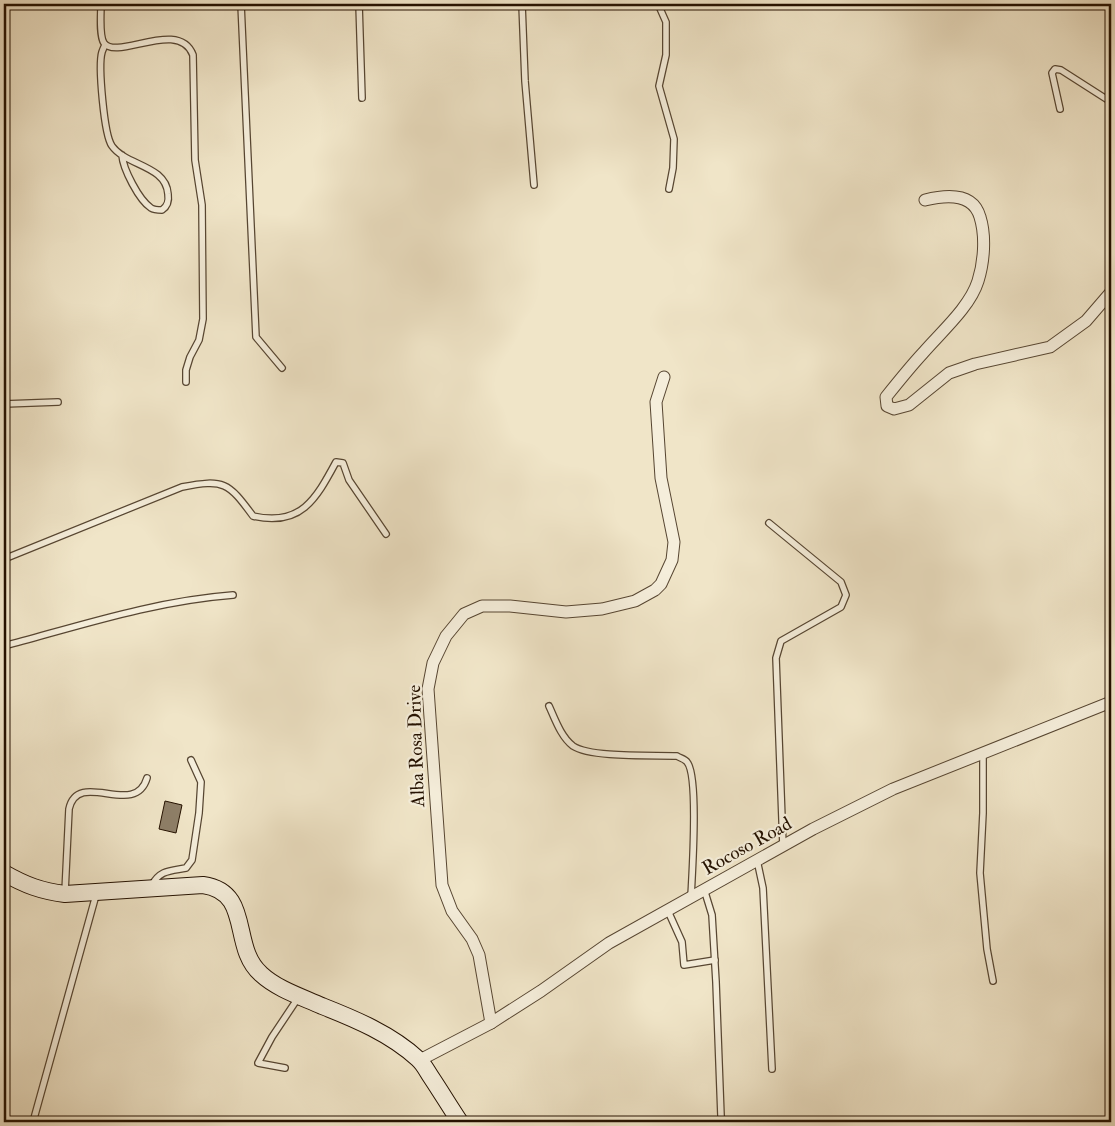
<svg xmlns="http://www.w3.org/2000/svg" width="1115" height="1126" font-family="'IM FELL Double Pica',serif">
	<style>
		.building { fill: #8e7f68; stroke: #241100 }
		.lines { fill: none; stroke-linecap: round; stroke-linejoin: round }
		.lane-casing { stroke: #574632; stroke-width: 8 }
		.street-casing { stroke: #574632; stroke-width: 13 }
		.secondary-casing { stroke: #241100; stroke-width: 18 }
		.lane { stroke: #f5eedb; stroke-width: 5.5 }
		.street { stroke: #f5eedb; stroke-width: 11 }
		.secondary { stroke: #f5eedb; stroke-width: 16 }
		.labels { text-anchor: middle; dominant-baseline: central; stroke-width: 4.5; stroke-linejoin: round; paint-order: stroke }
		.street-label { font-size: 19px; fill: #241100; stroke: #f5eedb }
	</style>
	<rect width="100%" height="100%" fill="#f0e5c8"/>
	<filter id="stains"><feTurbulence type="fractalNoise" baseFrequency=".004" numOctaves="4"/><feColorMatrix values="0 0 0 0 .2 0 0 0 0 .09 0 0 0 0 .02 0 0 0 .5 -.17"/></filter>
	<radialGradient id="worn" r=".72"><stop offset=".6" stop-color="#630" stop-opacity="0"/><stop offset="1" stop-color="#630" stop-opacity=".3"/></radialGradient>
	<path class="building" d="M165,801L182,805L176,833L159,829Z"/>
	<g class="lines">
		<defs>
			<g id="lane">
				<path d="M101,4C101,13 99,36 104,43C117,61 179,18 193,55L195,160L202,205L203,319L199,340L190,357L186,370V382"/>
				<path d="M241,4L256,337L282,368"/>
				<path d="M359,4L362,98"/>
				<path d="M522,4L525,81L534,185"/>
				<path d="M658,4L666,22V55L659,86L674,139L673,168L669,189"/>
				<path d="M105,45C104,47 103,49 102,52C98,65 104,135 112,146C126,166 166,165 168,194C169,201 168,206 162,210C158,210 154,210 151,208C139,200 123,169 122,155"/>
				<path d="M1060,109L1052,73L1055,69L1061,70L1111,102"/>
				<path d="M4,404L58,402"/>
				<path d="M769,523L841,582L846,595L841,607L781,641L776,658L783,846"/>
				<path d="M4,559L182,487C224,479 228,482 253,516C301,527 316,499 336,462L343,463L349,480L386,534"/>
				<path d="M4,646C79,626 154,601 233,595"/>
				<path d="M549,706C555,719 561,737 573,746C591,758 653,755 677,756C680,758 685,759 687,762C699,776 692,875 691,897"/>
				<path d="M983,753V813L980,873L987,949L993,981"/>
				<path d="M757,860L763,888L772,1069"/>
				<path d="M152,885C160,870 170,871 186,868L192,860L199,813L201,782L191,760"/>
				<path d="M704,889L712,915L716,982L721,1116L723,1122"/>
				<path d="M65,892L69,809C78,768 135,819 147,778"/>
				<path d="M668,911L682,942L684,965L715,960"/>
				<path d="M285,1068L258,1063L272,1037L298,998"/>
				<path d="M33,1122L96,895"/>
			</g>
			<g id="street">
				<path d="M925,200C945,195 973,192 980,217C986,236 984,262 978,281C970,307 941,332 923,353C910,367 898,382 886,397L887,406L894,409L909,405L949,373L975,364L1050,347L1086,321L1111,292"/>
				<path d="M491,1023L479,955L472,939L452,911L442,885L428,689L433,663L446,636L464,614L482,606H510L566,612L602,609L635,601L655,590L661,584L672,560L674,542L661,478L656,402L664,377"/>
				<path d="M420,1060L491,1023L541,991L609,943L813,829L893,789L1111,702"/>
			</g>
			<path id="secondary" d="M4,873C25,885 41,891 65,894L203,885C253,892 230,947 261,974C277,989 302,997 322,1006C355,1019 391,1034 418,1059C423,1063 427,1071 431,1077C441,1092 450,1107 460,1122"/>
		</defs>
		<use href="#lane" class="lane-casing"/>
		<use href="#street" class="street-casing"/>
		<use href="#secondary" class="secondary-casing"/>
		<use href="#lane" class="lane"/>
		<use href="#street" class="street"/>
		<use href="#secondary" class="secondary"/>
	</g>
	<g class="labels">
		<g class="street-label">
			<text transform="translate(416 746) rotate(-92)">Alba Rosa Drive</text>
			<text transform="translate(747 846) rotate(-29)">Rocoso Road</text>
		</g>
	</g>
	<rect width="1115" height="1126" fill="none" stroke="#f0e5c8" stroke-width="20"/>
	<rect x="5" y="5" width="1105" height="1116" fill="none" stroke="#241100" stroke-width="2.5"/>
	<rect x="10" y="10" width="1095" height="1106" fill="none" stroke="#241100"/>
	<rect width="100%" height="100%" filter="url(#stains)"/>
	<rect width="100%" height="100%" fill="url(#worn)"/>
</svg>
